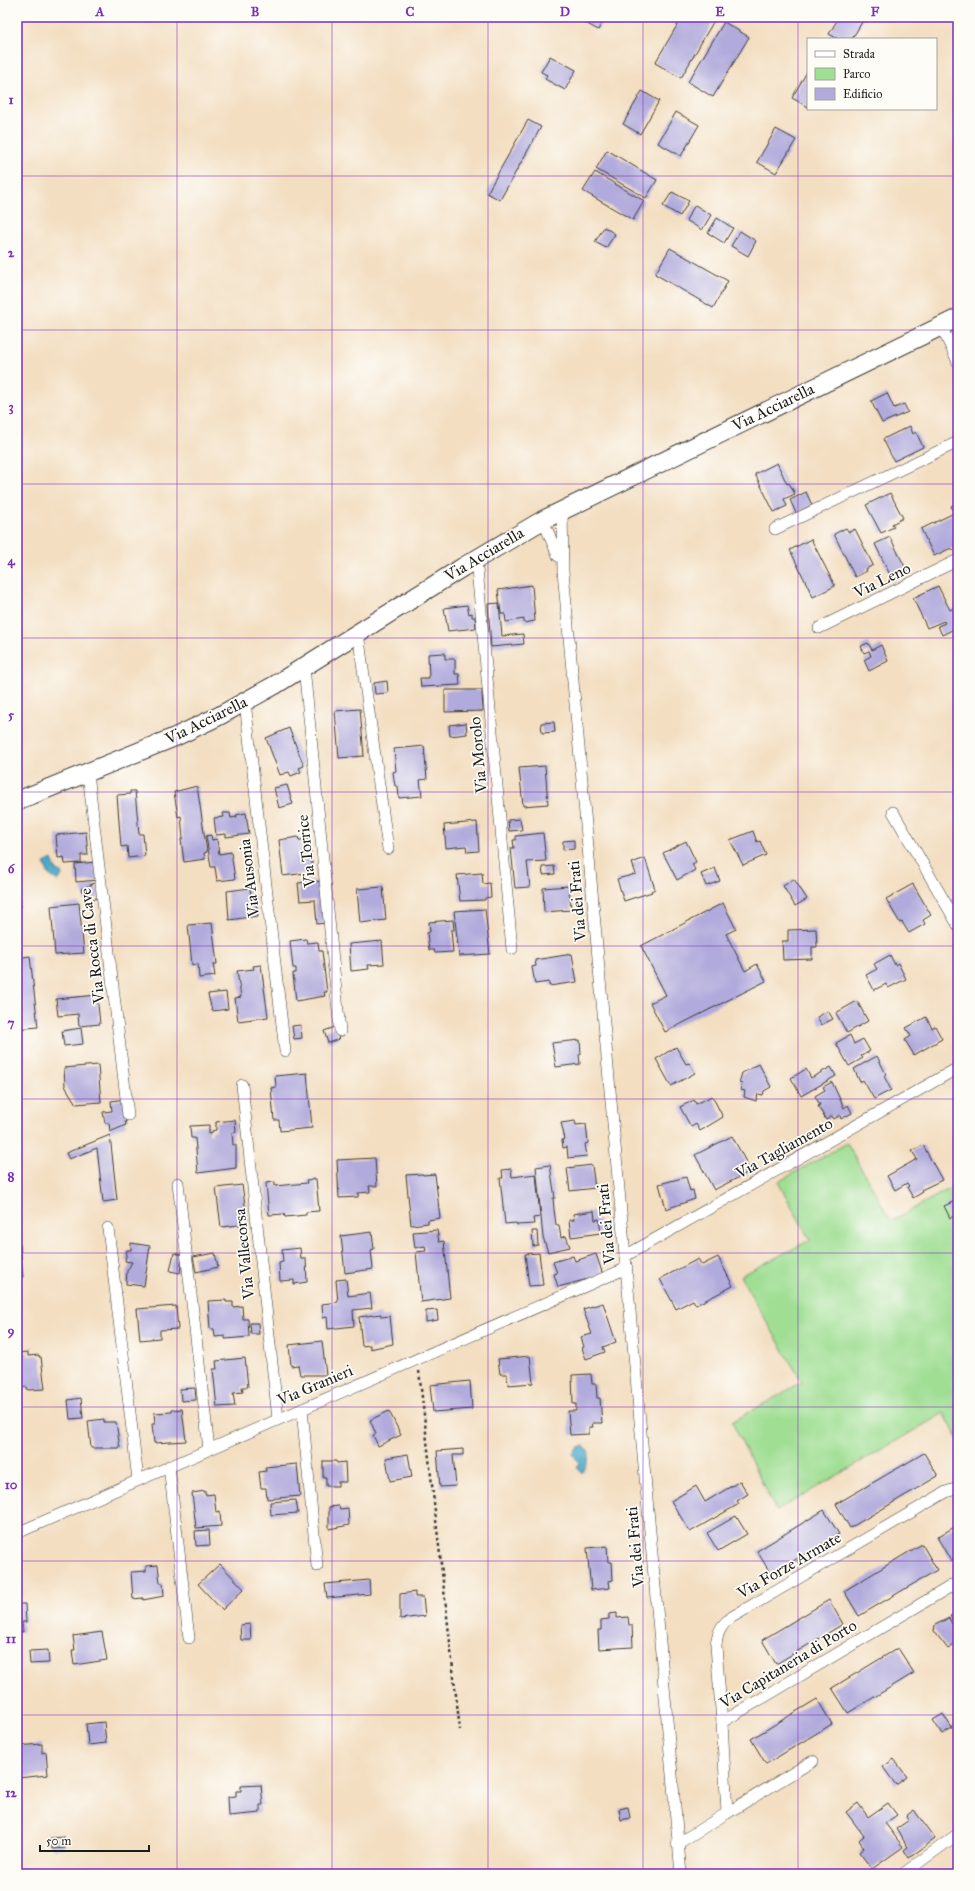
<svg xmlns="http://www.w3.org/2000/svg" width="975" height="1891" font-family="'IM FELL Great Primer',serif">
	<style>
		.green { fill: #9fde93; stroke: #5e7d58 }
		.water { fill: #4aa9c9; stroke: #336272 }
		.building { fill: #b1aadc }
		.lines { fill: none; stroke-linecap: round; stroke-linejoin: round }
		.street-casing { stroke: #3c3935; stroke-width: 12 }
		.primary-casing { stroke: #3c3935; stroke-width: 20 }
		.path { stroke: #3c3935; stroke-width: 2.5; stroke-dasharray: 3 3; stroke-linecap: butt }
		.street { stroke: #fff; stroke-width: 11 }
		.primary { stroke: #fff; stroke-width: 18 }
		.grid { fill: none; stroke: #7b2cbf; stroke-width: 1; stroke-opacity: 0.55 }
		.labels { text-anchor: middle; dominant-baseline: central; stroke-width: 3.5; stroke-linejoin: round; paint-order: stroke }
		.street-label { font-size: 16px; fill: #1c1c1c; stroke: #fdfcf7 }
		.neatline { fill: none; stroke: #7b2cbf; stroke-width: 1.5 }
		.grid-label { font-size: 13px; text-anchor: middle; font-weight: bold; fill: #7b2cbf }
	</style>
	<rect width="100%" height="100%" fill="#fdfcf7"/>
	<filter id="ink" filterUnits="userSpaceOnUse"><feTurbulence type="fractalNoise" baseFrequency=".025" numOctaves="2"/><feDisplacementMap in="SourceGraphic" scale="8" xChannelSelector="R" yChannelSelector="G"/><feConvolveMatrix kernelMatrix="1 2 1 2 8 2 1 2 1" color-interpolation-filters="sRGB"/></filter>
	<filter id="wash" filterUnits="userSpaceOnUse"><feTurbulence type="fractalNoise" baseFrequency=".012" numOctaves="4" result="noise"/><feDisplacementMap in="SourceGraphic" scale="16" xChannelSelector="R" yChannelSelector="G"/><feGaussianBlur stdDeviation="0.9" result="paint"/><feColorMatrix in="noise" values="0 0 0 0 0 0 0 0 0 0 0 0 0 0 0 0 0 1.4 0 .05"/><feComposite in="paint" operator="in"/></filter>
	<g filter="url(#wash)">
		<rect width="100%" height="100%" fill="#f3dec1"/>
		<path class="green" d="M847,1143L891,1221L958,1184V1439L944,1413L776,1511L732,1422L802,1382L740,1276L810,1240L778,1182Z"/>
		<g class="water">
			<path d="M52,859L56,870L63,874L58,881L49,875L44,863Z"/>
			<path d="M584,1446C594,1456 586,1462 583,1472H581L577,1468L579,1463L573,1454L578,1447Z"/>
		</g>
		<g id="blocks">
			<g class="building">
				<path d="M580,17H605L598,30L579,19Z"/>
				<path d="M682,17H716L681,78L655,63Z"/>
				<path d="M839,17H865L852,39H838L829,34Z"/>
				<path d="M724,22L749,37L713,97L688,82Z"/>
				<path d="M550,56L576,70L565,90L545,79L547,75L541,72Z"/>
				<path d="M808,70V107L792,98Z"/>
				<path d="M642,91L659,101L640,134L623,124Z"/>
				<path d="M676,112L699,125L681,156L658,143Z"/>
				<path d="M528,120L541,127L500,200L487,193Z"/>
				<path d="M776,129L796,140L776,173L757,162Z"/>
				<path d="M607,150L657,180L646,198L596,169Z"/>
				<path d="M595,172L644,201L633,220L583,191Z"/>
				<path d="M672,192L689,201L680,216L663,206Z"/>
				<path d="M695,205L711,215L702,230L686,220Z"/>
				<path d="M717,218L733,228L724,243L708,233Z"/>
				<path d="M604,227L615,234L606,248L595,242Z"/>
				<path d="M740,231L756,241L748,256L731,246Z"/>
				<path d="M670,248L728,281L713,308L655,274Z"/>
				<path d="M887,393L894,408L904,404L908,412L882,423L871,401Z"/>
				<path d="M910,426L913,434L916,432L923,447L894,461L883,439Z"/>
				<path d="M777,463L787,484L789,483L795,494L784,499L787,506L774,512L755,474Z"/>
				<path d="M806,492L812,505L796,513L790,500Z"/>
				<path d="M890,493L903,518L892,524L894,527L881,533L866,505Z"/>
				<path d="M958,502V521L951,506Z"/>
				<path d="M952,514L958,526V548L953,550L951,548L934,556L921,529Z"/>
				<path d="M846,528L849,532L855,529L873,565L866,569L867,571L855,577L834,534Z"/>
				<path d="M890,537L908,573L893,581L875,544Z"/>
				<path d="M811,539L835,586L813,597L790,550Z"/>
				<path d="M532,585L535,621L524,623V619L506,622L505,614H501L498,590Z"/>
				<path d="M938,586L950,610L958,606V627L942,635L938,626L945,623L944,621L927,628L913,598Z"/>
				<path d="M499,603L502,636L523,634L524,644L491,647L488,604Z"/>
				<path d="M467,605L469,614L472,613V617H475L476,628L448,631L444,608Z"/>
				<path d="M868,643L872,650L881,645L888,661L869,671L864,660L871,656L869,651L864,653L861,646Z"/>
				<path d="M445,653V659H455V674H459L460,685L421,687L420,678H429L428,654Z"/>
				<path d="M387,681L388,693L375,694L374,683Z"/>
				<path d="M445,690H482L483,711L445,712Z"/>
				<path d="M360,709L364,756L339,758L335,711Z"/>
				<path d="M554,722L555,732L542,733L541,723Z"/>
				<path d="M466,723L467,734L450,736L449,725Z"/>
				<path d="M289,728L304,766L299,768L301,772L291,776L289,772L280,775L266,738Z"/>
				<path d="M424,746L427,779L420,780L422,796L399,798L398,786H395L393,772L396,771L394,749Z"/>
				<path d="M545,766L548,804L523,806L519,768Z"/>
				<path d="M287,785L293,804L279,808L274,788Z"/>
				<path d="M197,786L207,852L204,853L205,859L184,862L181,839L183,838L181,816L178,817L174,792Z"/>
				<path d="M130,791H135L139,834H143L145,856L128,858L127,846L121,847L117,795L130,794Z"/>
				<path d="M223,813H230L231,818L237,817L236,815L246,813L249,834L226,837V834L216,835L214,818L224,817Z"/>
				<path d="M520,819L522,830L509,831L508,820Z"/>
				<path d="M477,822L479,851L467,852L466,846L446,848L444,825Z"/>
				<path d="M753,831L757,842L760,841L766,855L743,865L730,840Z"/>
				<path d="M86,832L88,855H81V863L65,864L64,857L58,858L56,835Z"/>
				<path d="M543,833L546,861L527,862L530,887L515,888L511,848H514L513,840H516V836Z"/>
				<path d="M211,835L212,840L217,839L219,854L231,852L235,879L217,881L215,867H211L206,836Z"/>
				<path d="M298,837L299,840L309,839L313,872L283,876L279,840Z"/>
				<path d="M574,840V849L563,850V841Z"/>
				<path d="M686,841L696,862L692,864L695,870L677,880L663,853Z"/>
				<path d="M645,858L655,889L651,891L652,892L624,901L617,879L636,874L632,863Z"/>
				<path d="M96,862L98,880L76,882L75,864Z"/>
				<path d="M554,866L555,874L543,875L542,867Z"/>
				<path d="M715,868L720,881L706,886L701,874Z"/>
				<path d="M482,873L483,884L490,883L491,897L485,898V900L460,901L457,875Z"/>
				<path d="M794,879L807,899L795,906L783,886Z"/>
				<path d="M322,881L326,923L317,924L315,900L300,901L298,883Z"/>
				<path d="M95,883L100,897L86,901L81,889Z"/>
				<path d="M17,884L21,907H17Z"/>
				<path d="M913,884L931,915L923,920L925,924L909,933L902,922L900,923L886,899Z"/>
				<path d="M569,886L571,910L544,912L543,888Z"/>
				<path d="M383,887L386,920L360,923L357,889Z"/>
				<path d="M250,888L251,897L255,896L258,916L229,920L227,891Z"/>
				<path d="M79,903L84,953L55,955L51,906Z"/>
				<path d="M723,903L736,929L726,934L745,971L757,964L766,981L665,1032L650,1003L666,995L641,946Z"/>
				<path d="M485,909L490,954L459,956L454,911Z"/>
				<path d="M453,920L454,930H451L453,952L435,953L434,950H429L427,933L430,932L429,922Z"/>
				<path d="M212,923L217,964H213L215,976L199,978L198,964L192,965L188,925Z"/>
				<path d="M816,929L817,947H812V959L783,960L782,941H788V930Z"/>
				<path d="M306,939L307,943L318,942L319,951H322L327,992H324L325,996L296,1001L293,973H296V968H293L290,941Z"/>
				<path d="M382,941L384,964L368,965L369,969L351,971L349,944Z"/>
				<path d="M572,954L577,982L549,986V982L535,984L532,967L536,966L535,960Z"/>
				<path d="M890,955L895,965L898,963L906,979L888,988L886,984L874,990L866,975L877,969L874,964Z"/>
				<path d="M30,956L38,1027L17,1029V958Z"/>
				<path d="M261,965L268,1017L238,1021L235,998L241,997L237,971L254,969L253,966Z"/>
				<path d="M226,992L228,1009L212,1011L208,994Z"/>
				<path d="M97,995L100,1024L79,1026L78,1014L58,1016L56,999Z"/>
				<path d="M857,1001L868,1021L847,1033L836,1013Z"/>
				<path d="M828,1011L833,1019L821,1025L817,1017Z"/>
				<path d="M926,1017L932,1028L935,1026L942,1039L914,1055L905,1040L911,1036L906,1028Z"/>
				<path d="M301,1025L302,1038L294,1039L292,1026Z"/>
				<path d="M335,1027L339,1039L328,1043L324,1031Z"/>
				<path d="M81,1028L83,1044L64,1046L62,1031Z"/>
				<path d="M850,1035L854,1044L863,1039L870,1051L861,1056L863,1058L849,1066L836,1043Z"/>
				<path d="M580,1040L581,1054L579,1055L580,1064L556,1067L552,1043Z"/>
				<path d="M676,1047L686,1064L689,1063L695,1073L671,1086L656,1059Z"/>
				<path d="M877,1056L886,1074L884,1076L891,1090L874,1099L863,1080L860,1082L854,1069Z"/>
				<path d="M759,1064L771,1087L764,1091L763,1095L758,1094L756,1101L744,1097L745,1091L741,1090L742,1084L739,1083L742,1073Z"/>
				<path d="M98,1065L101,1102L76,1104L65,1086L64,1068Z"/>
				<path d="M831,1067L836,1076L801,1096L791,1078L806,1069L811,1078Z"/>
				<path d="M307,1073L312,1128L280,1131L279,1120H274L271,1088L276,1087L275,1076Z"/>
				<path d="M832,1082L844,1108L848,1105L852,1113L841,1119L840,1115L834,1119L832,1116L826,1120L818,1106L820,1105L815,1096L825,1090L823,1087Z"/>
				<path d="M712,1096L723,1117L700,1131L696,1124L691,1127L680,1107L694,1100L696,1104Z"/>
				<path d="M125,1099L127,1121H125L126,1125L110,1132L109,1123H105L103,1112L112,1111L111,1101Z"/>
				<path d="M235,1120L236,1132L232,1133L233,1145H236V1168L198,1173L195,1138H191L190,1126L209,1125V1134L212,1133V1131L216,1130V1122Z"/>
				<path d="M575,1121L576,1125L586,1124L588,1143L585,1144L587,1156L568,1158L567,1147L563,1148L562,1140L565,1139L561,1123Z"/>
				<path d="M110,1135L117,1200L103,1202L97,1148L69,1159L66,1153Z"/>
				<path d="M732,1136L751,1171L714,1190L695,1155Z"/>
				<path d="M923,1145L942,1180L921,1190L923,1192L913,1198L907,1187L909,1186L907,1183L895,1190L887,1176L917,1159L912,1151Z"/>
				<path d="M375,1158L377,1186H369L370,1192L358,1193V1197L339,1198L337,1160Z"/>
				<path d="M550,1165L555,1198H553L554,1209L556,1225H559L561,1238L566,1236L570,1247L548,1252L543,1237L536,1167Z"/>
				<path d="M592,1165L595,1188L570,1191L567,1168Z"/>
				<path d="M511,1169L512,1177L536,1174L540,1217L533,1218L534,1224L517,1225L516,1223L505,1224L500,1178H503L502,1170Z"/>
				<path d="M423,1174V1175L435,1174L440,1218L428,1220V1223L411,1225L406,1175Z"/>
				<path d="M686,1177L690,1191L693,1190L695,1199L666,1209L659,1184Z"/>
				<path d="M316,1179L319,1211L306,1212V1215L285,1217L284,1214L269,1215L266,1183L275,1182V1186L307,1183L306,1180Z"/>
				<path d="M242,1185L248,1224L221,1227L216,1188Z"/>
				<path d="M957,1200L958,1214L950,1218L944,1206Z"/>
				<path d="M594,1211L595,1220L599,1219L601,1233L571,1237L569,1220H574L573,1214Z"/>
				<path d="M437,1230L439,1242L444,1241L450,1298L421,1302L416,1252L426,1251L425,1246L415,1248L413,1232Z"/>
				<path d="M532,1231H537L538,1245L533,1246Z"/>
				<path d="M372,1232L374,1249L371,1250L373,1269L345,1273L341,1236Z"/>
				<path d="M131,1243L150,1246L144,1286L126,1284L127,1271L132,1262L125,1261L127,1250H131Z"/>
				<path d="M17,1244H20L23,1277L17,1278Z"/>
				<path d="M300,1248L301,1259H306L307,1282L294,1284V1280L280,1281L279,1263L283,1262L282,1250Z"/>
				<path d="M174,1253L182,1255L180,1273L170,1271Z"/>
				<path d="M215,1253L218,1267L196,1272L193,1257Z"/>
				<path d="M539,1253L543,1285L529,1286L525,1254Z"/>
				<path d="M596,1254L603,1275L558,1287L554,1274L557,1273L553,1262L573,1256L575,1261Z"/>
				<path d="M718,1257L733,1286L696,1305L693,1300L676,1309L660,1279L698,1259L702,1265Z"/>
				<path d="M346,1279L348,1296L370,1293L372,1308L353,1310L354,1326L328,1329L327,1317L323,1318L322,1304L338,1302L336,1280Z"/>
				<path d="M226,1300V1302H233V1307L242,1306L243,1319H248L249,1337L225,1339V1336L215,1337L214,1329H210L208,1301Z"/>
				<path d="M603,1303L616,1342L603,1347L605,1352L586,1359L582,1348L584,1347L581,1337L592,1334L583,1309Z"/>
				<path d="M176,1306L178,1329L160,1330V1338L140,1340L137,1309Z"/>
				<path d="M437,1310L438,1320L426,1322V1311Z"/>
				<path d="M381,1314V1317L390,1316L393,1344L370,1349V1345L362,1346L359,1317Z"/>
				<path d="M250,1323H258L259,1334H251Z"/>
				<path d="M322,1341L326,1375H300L298,1365L291,1366L289,1345Z"/>
				<path d="M28,1352V1356L39,1355V1357H41L45,1389L28,1390L27,1387L17,1388V1353Z"/>
				<path d="M530,1356L533,1383L508,1385L507,1374H500L498,1359Z"/>
				<path d="M245,1358L248,1387H242L243,1392L233,1393L235,1406L217,1407L213,1369H217L216,1361Z"/>
				<path d="M591,1374L592,1384H596L597,1398H600L602,1423H592L593,1427H589V1434L570,1435L568,1411H576V1404H573L572,1375Z"/>
				<path d="M470,1381L472,1409L433,1412L430,1385Z"/>
				<path d="M195,1388L196,1400L181,1401L180,1389Z"/>
				<path d="M81,1398L83,1418L70,1419L68,1400Z"/>
				<path d="M182,1409L186,1441L154,1443L152,1424H155L154,1413L172,1412V1410Z"/>
				<path d="M389,1411L401,1435L378,1446L373,1435L376,1434L370,1420Z"/>
				<path d="M104,1419V1422H116L120,1448H91L88,1421Z"/>
				<path d="M463,1449V1455H453L456,1486L440,1487L437,1451Z"/>
				<path d="M924,1453L938,1476L850,1528L836,1504Z"/>
				<path d="M408,1454L412,1477L390,1481L386,1458Z"/>
				<path d="M323,1461H336L337,1463L345,1462L346,1482H338V1486H326V1477H323Z"/>
				<path d="M297,1464L300,1496L267,1499L266,1488H261L259,1472L266,1471L265,1467Z"/>
				<path d="M740,1481L748,1494L737,1501L739,1504L690,1532L671,1501L696,1486L705,1502Z"/>
				<path d="M205,1491V1495L214,1494L216,1512L220,1511L221,1526L196,1528L192,1493Z"/>
				<path d="M296,1500L298,1513L271,1515L270,1502Z"/>
				<path d="M339,1506L340,1509L348,1508L349,1525L329,1529V1507Z"/>
				<path d="M824,1510L839,1534L771,1574L757,1551Z"/>
				<path d="M736,1516L747,1534L718,1551L707,1533Z"/>
				<path d="M958,1525V1557L951,1561L937,1537Z"/>
				<path d="M209,1530L210,1545L196,1546L195,1531Z"/>
				<path d="M922,1544L937,1570L859,1616L844,1591Z"/>
				<path d="M607,1546L608,1562H612L613,1580L609,1581L610,1588L591,1590L587,1548Z"/>
				<path d="M220,1564L244,1589L222,1610L198,1584Z"/>
				<path d="M158,1565L160,1583H163L164,1596L143,1600V1598L133,1599L131,1572L146,1571V1566Z"/>
				<path d="M369,1580L370,1594L327,1598L325,1584Z"/>
				<path d="M415,1592V1597H423L425,1616L400,1619V1594Z"/>
				<path d="M829,1600L843,1624L776,1664L762,1640Z"/>
				<path d="M17,1604H25L26,1622H22L23,1632H17Z"/>
				<path d="M958,1612V1645L957,1643L948,1649L934,1631L935,1625L949,1618L952,1624L954,1622L950,1616Z"/>
				<path d="M617,1613V1618L628,1617L629,1625H632L633,1647L599,1649L598,1630H601V1620L609,1619V1614Z"/>
				<path d="M250,1624L251,1640H241L240,1625Z"/>
				<path d="M102,1632L107,1660L74,1665L72,1650H75L73,1636Z"/>
				<path d="M898,1648L914,1673L848,1713L832,1688Z"/>
				<path d="M48,1650L49,1663L30,1664L29,1651Z"/>
				<path d="M817,1699L832,1724L766,1764L751,1739Z"/>
				<path d="M943,1714L952,1728L942,1734L933,1720Z"/>
				<path d="M104,1722L106,1743L88,1745L86,1724Z"/>
				<path d="M42,1744V1753L46,1752L48,1775L17,1778V1746Z"/>
				<path d="M894,1759L907,1777L896,1785L883,1767Z"/>
				<path d="M261,1785L263,1805H260V1813L229,1816L228,1797L236,1796V1791H241V1786Z"/>
				<path d="M858,1803L868,1817L888,1803L897,1815L885,1823L903,1847L872,1869L859,1852L864,1848L859,1840L864,1836L846,1812Z"/>
				<path d="M628,1807L630,1818L621,1820L619,1809Z"/>
				<path d="M914,1810L935,1839L909,1858L904,1850L908,1847L896,1829L909,1820L906,1816Z"/>
				<path d="M64,1837L65,1848L52,1849L51,1838Z"/>
			</g>
		</g>
	</g>
	<g filter="url(#ink)">
		<use href="#blocks" fill-opacity="0" stroke="#3c3935" stroke-width="1"/>
		<g class="lines">
			<defs>
				<g id="street">
					<path d="M941,326L958,362"/>
					<path d="M562,510L563,571L681,1874"/>
					<path d="M543,520L558,556"/>
					<path d="M775,529L958,442"/>
					<path d="M476,558L512,949"/>
					<path d="M819,628L958,560"/>
					<path d="M358,633L388,849"/>
					<path d="M304,667L340,1031"/>
					<path d="M245,702L285,1051"/>
					<path d="M88,773L128,1115"/>
					<path d="M893,812L958,925"/>
					<path d="M242,1085L278,1419"/>
					<path d="M178,1183L209,1449"/>
					<path d="M108,1228L138,1480"/>
					<path d="M625,1256L958,1068"/>
					<path d="M302,1409L317,1566"/>
					<path d="M169,1466L189,1638"/>
					<path d="M17,1533L627,1268"/>
					<path d="M722,1722L716,1646C717,1633 721,1624 732,1617L946,1492L958,1488"/>
					<path d="M727,1813L813,1761"/>
					<path d="M677,1844L727,1813L722,1722L958,1582"/>
					<path d="M903,1874L958,1834"/>
				</g>
				<path id="primary" d="M17,801L175,737L219,716L275,685L463,567L543,520L958,318"/>
			</defs>
			<use href="#street" class="street-casing"/>
			<use href="#primary" class="primary-casing"/>
			<path class="path" d="M419,1371L460,1730"/>
			<use href="#street" class="street"/>
			<use href="#primary" class="primary"/>
		</g>
	</g>
	<path class="grid" d="M177,17V1874M332,17V1874M488,17V1874M643,17V1874M798,17V1874M17,176H958M17,330H958M17,484H958M17,638H958M17,792H958M17,946H958M17,1099H958M17,1253H958M17,1407H958M17,1561H958M17,1715H958"/>
	<g class="labels">
		<g class="street-label">
			<text transform="translate(773 407) rotate(-26)">Via Acciarella</text>
			<text transform="translate(484 554) rotate(-31)">Via Acciarella</text>
			<text transform="translate(882 580) rotate(-26)">Via Leno</text>
			<text transform="translate(206 720) rotate(-26)">Via Acciarella</text>
			<text transform="translate(478 755) rotate(-95)">Via Morolo</text>
			<text transform="translate(306 851) rotate(-96)">Via Torrice</text>
			<text transform="translate(249 878) rotate(-97)">Via Ausonia</text>
			<text transform="translate(577 901) rotate(-95)">Via dei Frati</text>
			<text transform="translate(92 946) rotate(-97)">Via Rocca di Cave</text>
			<text transform="translate(784 1148) rotate(-29)">Via Tagliamento</text>
			<text transform="translate(606 1224) rotate(-95)">Via dei Frati</text>
			<text transform="translate(244 1254) rotate(-96)">Via Vallecorsa</text>
			<text transform="translate(315 1385) rotate(-23)">Via Granieri</text>
			<text transform="translate(635 1547) rotate(-95)">Via dei Frati</text>
			<text transform="translate(789 1565) rotate(-30)">Via Forze Armate</text>
			<text transform="translate(788 1664) rotate(-31)">Via Capitaneria di Porto</text>
		</g>
	</g>
	<rect width="975" height="1891" fill="none" stroke="#fdfcf7" stroke-width="44"/>
	<rect x="807" y="38" width="130" height="72" fill="#fdfcf7" stroke="#a3a29f"/>
	<rect x="815" y="51" width="20" height="6" fill="#ffffff" stroke="#a3a29f"/>
	<text x="843" y="58" font-size="12" fill="#1c1c1c">Strada</text>
	<rect x="815" y="68" width="20" height="12" fill="#9fde93" stroke="#a3a29f"/>
	<text x="843" y="78" font-size="12" fill="#1c1c1c">Parco</text>
	<rect x="815" y="88" width="20" height="12" fill="#b1aadc" stroke="#a3a29f"/>
	<text x="843" y="98" font-size="12" fill="#1c1c1c">Edificio</text>
	<path d="M40 1845v6h109v-6" fill="none" stroke="#1c1c1c" stroke-width="2"/>
	<text x="46" y="1845" font-size="12" fill="#1c1c1c" stroke="#fdfcf7" stroke-width="3" paint-order="stroke">50 m</text>
	<rect x="22" y="22" width="931" height="1847" class="neatline"/>
	<g class="grid-label">
		<text x="100" y="16">A</text>
		<text x="255" y="16">B</text>
		<text x="410" y="16">C</text>
		<text x="565" y="16">D</text>
		<text x="720" y="16">E</text>
		<text x="875" y="16">F</text>
		<text x="11" y="104">1</text>
		<text x="11" y="257">2</text>
		<text x="11" y="411">3</text>
		<text x="11" y="565">4</text>
		<text x="11" y="719">5</text>
		<text x="11" y="873">6</text>
		<text x="11" y="1027">7</text>
		<text x="11" y="1181">8</text>
		<text x="11" y="1335">9</text>
		<text x="11" y="1489">10</text>
		<text x="11" y="1643">11</text>
		<text x="11" y="1797">12</text>
	</g>
</svg>
